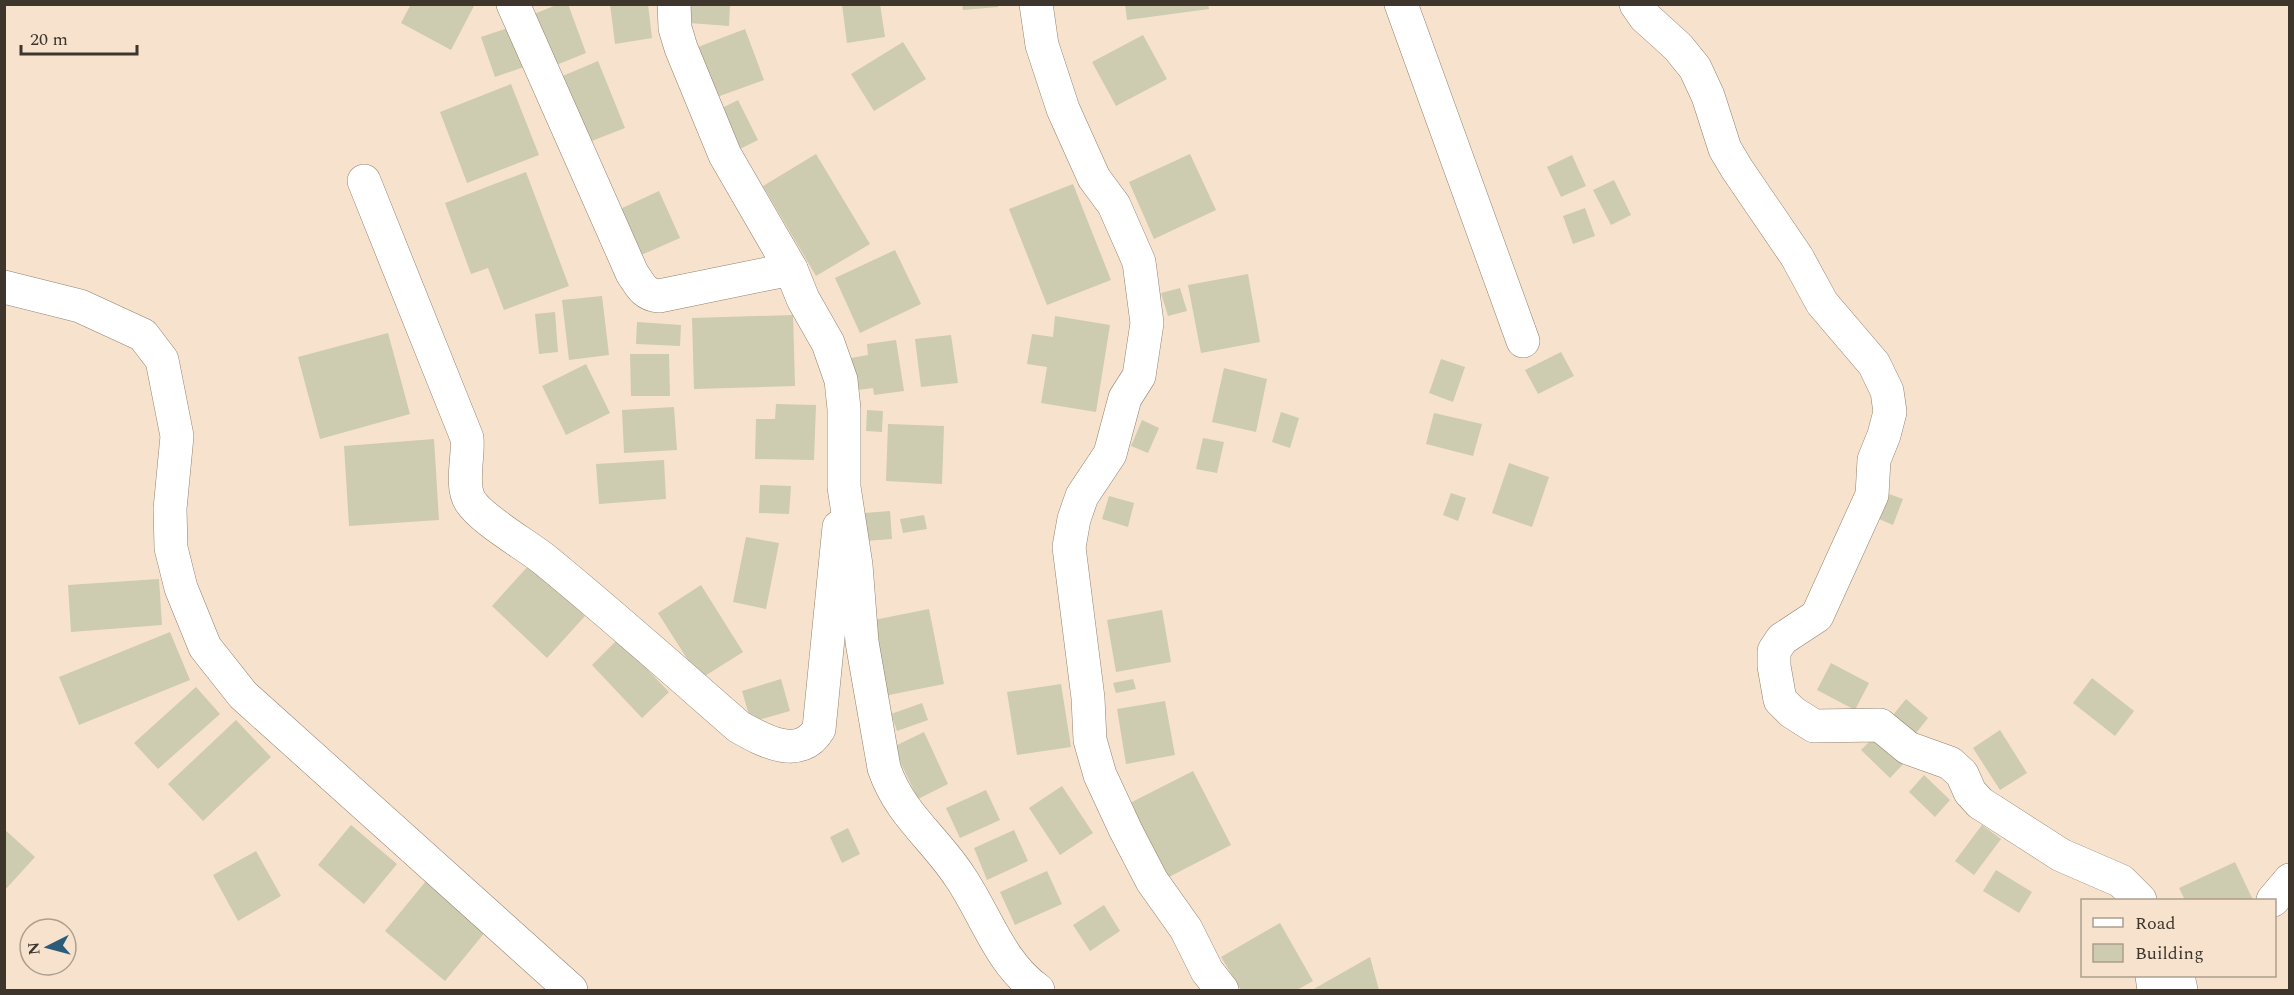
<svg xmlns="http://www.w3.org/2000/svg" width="2294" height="995" font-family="Spectral,serif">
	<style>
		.building { fill: #cdcbb0 }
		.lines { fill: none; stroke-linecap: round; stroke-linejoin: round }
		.street-casing { stroke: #92806c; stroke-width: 34 }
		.street { stroke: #fff; stroke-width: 33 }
	</style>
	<rect width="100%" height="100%" fill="#f7e3cd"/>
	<g class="building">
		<path d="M411,4H475L451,50L401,23Z"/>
		<path d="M559,4H568L586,53L549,68L529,16Z"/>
		<path d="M610,4H648L652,38L615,44Z"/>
		<path d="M689,4H730L729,26L689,23Z"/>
		<path d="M842,4H880L885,37L847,43Z"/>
		<path d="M962,4H998V7L963,10Z"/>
		<path d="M1125,4H1208L1209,9L1127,20Z"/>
		<path d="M511,27L524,67L495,77L481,37Z"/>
		<path d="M745,29L764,80L717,97L698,47Z"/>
		<path d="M1143,35L1167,79L1116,106L1092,62Z"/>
		<path d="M903,42L926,79L874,111L851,74Z"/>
		<path d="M598,61L625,128L584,144L558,78Z"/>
		<path d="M511,84L539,155L467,183L440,112Z"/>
		<path d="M738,100L758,140L734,152L714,112Z"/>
		<path d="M816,154L870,244L816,276L763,186Z"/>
		<path d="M1190,154L1216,210L1154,239L1129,182Z"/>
		<path d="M1572,155L1586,186L1561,197L1547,167Z"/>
		<path d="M526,172L569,286L504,310L488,268L471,274L445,203Z"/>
		<path d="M1614,180L1631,215L1611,225L1593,190Z"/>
		<path d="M1073,184L1111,280L1047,305L1009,209Z"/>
		<path d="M659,191L680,238L639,256L618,210Z"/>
		<path d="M1585,208L1595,236L1573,244L1563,216Z"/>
		<path d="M895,250L921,304L860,333L835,278Z"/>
		<path d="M1248,274L1260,342L1201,353L1188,285Z"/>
		<path d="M1180,288L1187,311L1168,316L1161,293Z"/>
		<path d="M602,296L609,355L569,360L562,300Z"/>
		<path d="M555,312L558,352L539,354L535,314Z"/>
		<path d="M793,315L795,386L694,389L692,318Z"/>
		<path d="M1055,316L1110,325L1096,412L1041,403L1047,367L1027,364L1032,334L1053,337Z"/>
		<path d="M637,322L681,325L680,346L636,344Z"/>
		<path d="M388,333L410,414L320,439L298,357Z"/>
		<path d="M951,335L958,383L921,387L915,339Z"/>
		<path d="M896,340L904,391L874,395L873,388L850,391L845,359L868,355L867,344Z"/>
		<path d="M1561,352L1574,376L1538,394L1525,370Z"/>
		<path d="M630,354H669L670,396H631Z"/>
		<path d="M1441,359L1465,367L1453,402L1429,393Z"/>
		<path d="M586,364L610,413L566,435L542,386Z"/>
		<path d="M1224,368L1267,379L1256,432L1212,422Z"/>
		<path d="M776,404L816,405L814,460L755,459L756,419H775Z"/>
		<path d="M674,407L677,450L624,453L622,410Z"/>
		<path d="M867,410L883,411L882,432L866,431Z"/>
		<path d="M1281,412L1299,418L1290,448L1272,442Z"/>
		<path d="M1434,413L1482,424L1473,456L1426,444Z"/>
		<path d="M1142,420L1159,428L1148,453L1131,446Z"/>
		<path d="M888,424L944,426L942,484L886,481Z"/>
		<path d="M1203,438L1224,442L1217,473L1196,469Z"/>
		<path d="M434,439L439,520L349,526L344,446Z"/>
		<path d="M664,460L666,499L599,504L596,464Z"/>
		<path d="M1509,463L1549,477L1532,527L1492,513Z"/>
		<path d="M760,485L791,486L789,514L759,513Z"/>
		<path d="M1451,493L1466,498L1458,521L1443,515Z"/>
		<path d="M1889,494L1903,499L1893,525L1879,519Z"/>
		<path d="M1109,496L1134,503L1128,527L1102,519Z"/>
		<path d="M890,511L892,539L865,541L864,513Z"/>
		<path d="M924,515L927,529L903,533L900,519Z"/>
		<path d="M746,537L779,543L766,609L733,602Z"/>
		<path d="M529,565L585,616L547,658L492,606Z"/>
		<path d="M159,579L162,625L71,632L68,585Z"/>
		<path d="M701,585L743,652L700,679L658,613Z"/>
		<path d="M929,609L944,684L884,696L869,621Z"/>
		<path d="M1162,610L1171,662L1116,672L1107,620Z"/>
		<path d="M170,632L190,680L79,725L59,677Z"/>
		<path d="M618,639L669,692L642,718L592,665Z"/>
		<path d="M1831,663L1869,683L1855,710L1817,690Z"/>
		<path d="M2092,678L2134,711L2115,736L2073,703Z"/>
		<path d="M781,679L790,711L751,722L742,691Z"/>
		<path d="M1133,679L1136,689L1116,693L1113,683Z"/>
		<path d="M1061,684L1071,747L1017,755L1007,692Z"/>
		<path d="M196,687L220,714L158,769L134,743Z"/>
		<path d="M1906,699L1928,718L1912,738L1889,720Z"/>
		<path d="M1165,701L1175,755L1126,764L1117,709Z"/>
		<path d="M922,703L928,720L897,731L891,714Z"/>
		<path d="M236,720L271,757L203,821L168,784Z"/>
		<path d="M2000,730L2027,773L2000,790L1973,748Z"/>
		<path d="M1880,731L1908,759L1890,778L1861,750Z"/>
		<path d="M924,732L948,784L918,799L893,747Z"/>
		<path d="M1193,771L1231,845L1167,878L1130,803Z"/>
		<path d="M1924,775L1950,800L1935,817L1909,792Z"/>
		<path d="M1062,786L1093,833L1060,855L1029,808Z"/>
		<path d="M986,790L1000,820L960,838L946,808Z"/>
		<path d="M351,825L397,864L364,904L318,865Z"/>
		<path d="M1982,825L2001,839L1974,875L1955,861Z"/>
		<path d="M848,828L860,854L842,863L830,837Z"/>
		<path d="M4,829L35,857L4,891Z"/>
		<path d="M1014,830L1028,861L987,880L974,848Z"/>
		<path d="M256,851L281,896L238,921L213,875Z"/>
		<path d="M2235,862L2253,900H2185L2179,888Z"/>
		<path d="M1996,870L2032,892L2019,913L1983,891Z"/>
		<path d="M1047,871L1062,904L1015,925L1000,892Z"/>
		<path d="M426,881L486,931L445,981L385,931Z"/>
		<path d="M1104,905L1120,931L1090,951L1073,925Z"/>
		<path d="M1280,923L1313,981L1297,990H1241L1221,957Z"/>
		<path d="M1370,957L1379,990H1312Z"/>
	</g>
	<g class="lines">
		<defs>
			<g id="street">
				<path d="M513,4L632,273C640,285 644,295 659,296L791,269"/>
				<path d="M674,4L675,28L681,48L725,155L791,269L803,299L828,343L841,380L844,409V487L856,565L862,642L884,768C900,815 934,837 960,877C986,915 999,962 1038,990"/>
				<path d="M1036,4L1042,45L1063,109L1094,178L1114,205L1139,262L1147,323L1139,376L1125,398L1110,454L1082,496L1074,519L1069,547L1088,698L1090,740L1100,775L1126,831L1152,881L1186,929L1207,971L1222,990"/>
				<path d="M1401,4L1523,341"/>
				<path d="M1636,4L1645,17L1678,47L1695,68L1708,96L1725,149L1737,169L1797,257L1822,303L1874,364L1887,391L1890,412L1884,435L1874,460L1872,495L1817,616L1782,639L1774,651V666L1780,700L1792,712L1814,726L1880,725L1908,748L1950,763L1962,774L1970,792L1980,803L2061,855L2121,881L2140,900"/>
				<path d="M364,181L467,438C469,457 460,484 470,501C482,520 525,544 545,560C611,614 675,671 739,727C764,741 800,761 819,729L839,527"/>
				<path d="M4,287L80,306L143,335L162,360L177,436L170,509L171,548L181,588L205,647L243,695L571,990"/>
				<path d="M2273,900L2290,880"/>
				<path d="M2152,976L2154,990"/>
				<path d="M2178,976L2181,990"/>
			</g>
		</defs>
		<use href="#street" class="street-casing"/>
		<use href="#street" class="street"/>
	</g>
	<rect width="2294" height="995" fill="none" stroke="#3e362d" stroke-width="12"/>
	<rect x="2081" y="899" width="195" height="78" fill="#f7e3cd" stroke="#ad9e8d" stroke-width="1.5"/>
	<rect x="2093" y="918" width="30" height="9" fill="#ffffff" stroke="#ad9e8d" stroke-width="1.5"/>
	<text x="2135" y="929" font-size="18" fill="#3e362d">Road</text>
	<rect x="2093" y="944" width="30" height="18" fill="#cdcbb0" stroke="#ad9e8d" stroke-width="1.5"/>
	<text x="2135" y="959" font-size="18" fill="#3e362d">Building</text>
	<g transform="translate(48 947) rotate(264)"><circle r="28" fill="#f7e3cd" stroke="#ad9e8d" stroke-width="1.5"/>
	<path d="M0-4.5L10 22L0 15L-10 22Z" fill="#2d5b7a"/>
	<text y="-9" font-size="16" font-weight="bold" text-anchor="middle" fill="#3e362d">N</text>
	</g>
	<path d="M21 45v9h116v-9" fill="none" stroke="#3e362d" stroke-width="3"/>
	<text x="30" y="45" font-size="18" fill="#3e362d" stroke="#f7e3cd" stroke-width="4.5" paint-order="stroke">20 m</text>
</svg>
